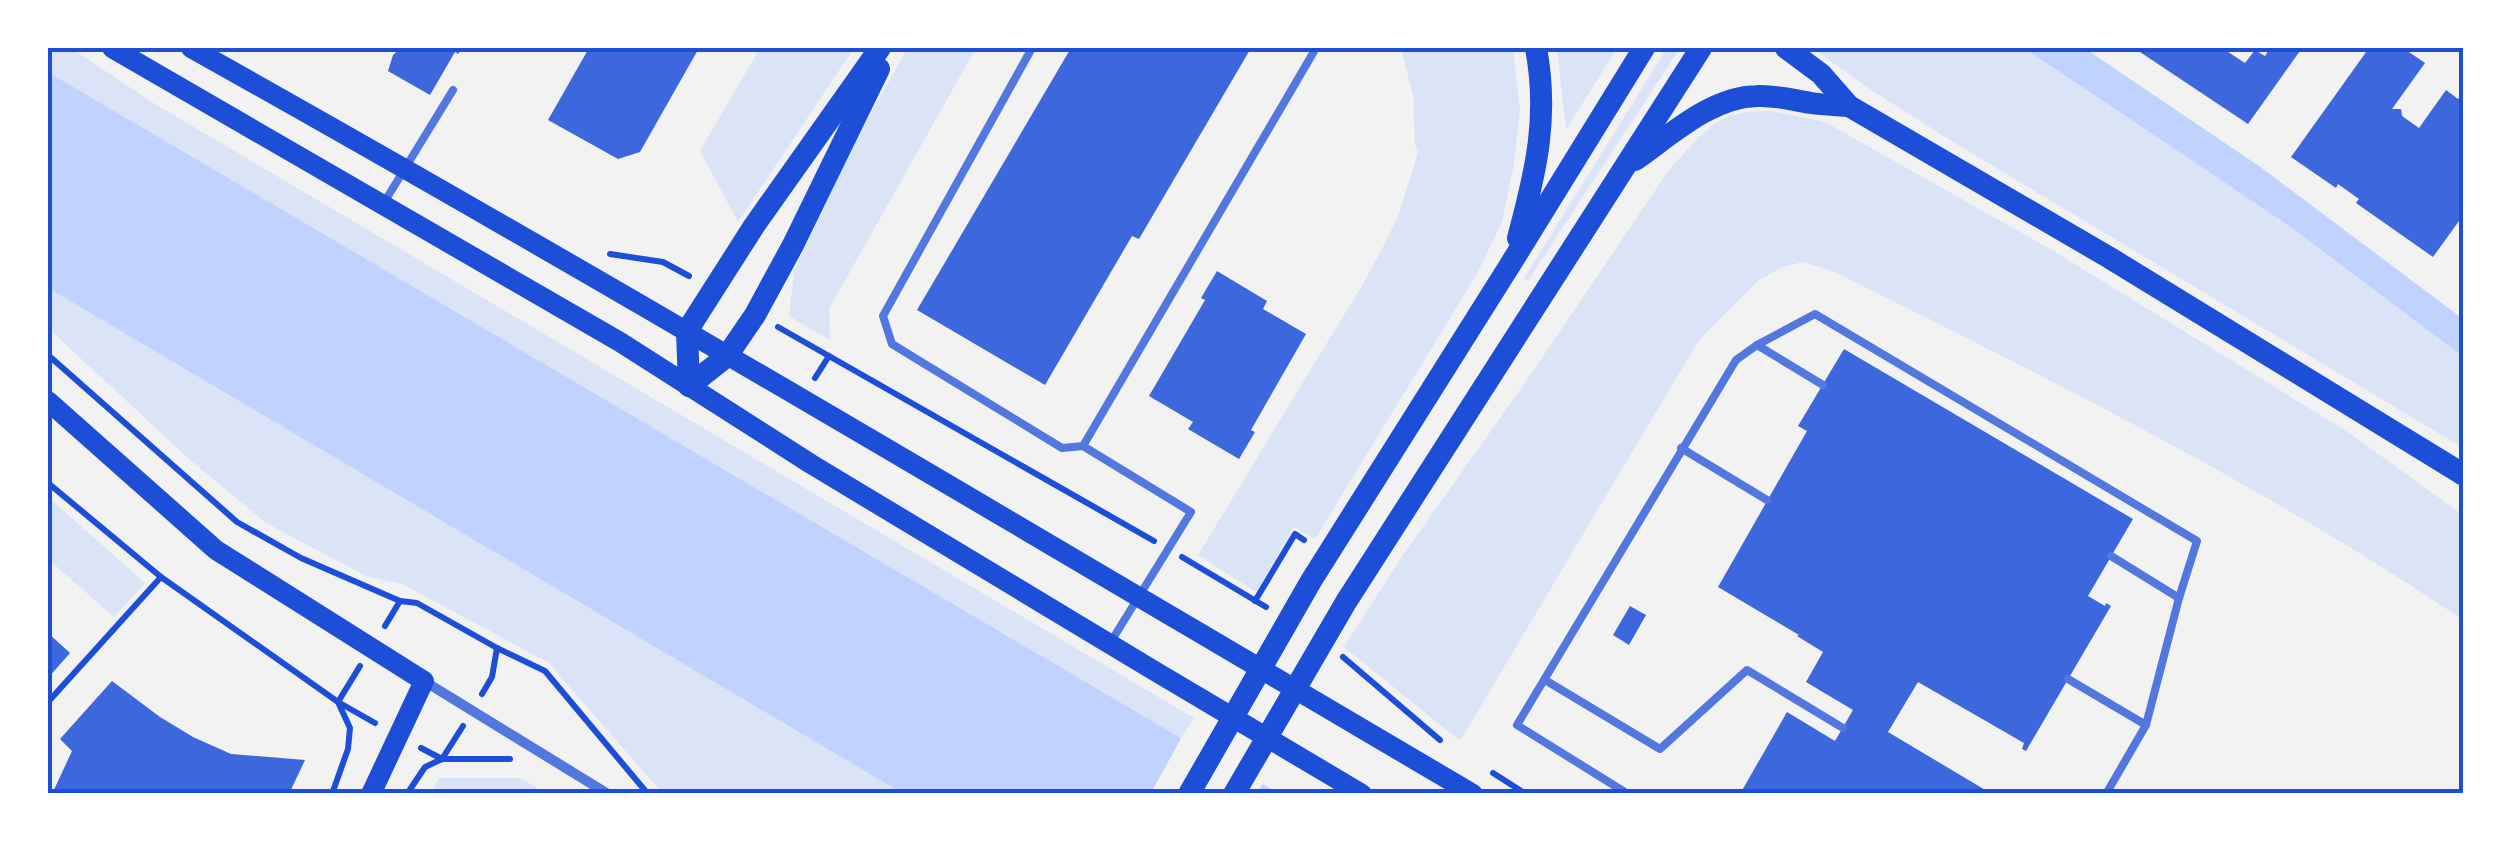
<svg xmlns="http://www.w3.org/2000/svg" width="2511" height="841" font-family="'DejaVu Sans',sans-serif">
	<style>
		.green { fill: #dbe4f7 }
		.water { fill: #bfd3fe }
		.pier { fill: #f2f2f2 }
		.building { fill: #3d67dc }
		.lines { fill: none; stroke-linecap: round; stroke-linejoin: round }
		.path { stroke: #1d4ed8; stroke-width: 6 }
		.service { stroke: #5277de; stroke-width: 8 }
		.minor { stroke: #5277de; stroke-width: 10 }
		.secondary { stroke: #1d4ed8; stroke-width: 20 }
		.trunk { stroke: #1d4ed8; stroke-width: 22 }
		.neatline { fill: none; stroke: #1d4ed8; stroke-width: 4 }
	</style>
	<rect width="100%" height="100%" fill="#f2f2f2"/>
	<g class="green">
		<path d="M48,48H71L155,104L1194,718L1181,738L48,72Z"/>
		<path d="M760,48H854L738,222L700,151Z"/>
		<path d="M908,48H976L829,309L830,340L789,316L794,271L860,132Z"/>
		<path d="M1401,48H1513L1520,110L1514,164L1502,222L1477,274L1315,539L1294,527L1256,592L1198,555L1361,287L1380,253L1398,216L1418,153L1415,145L1413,96Z"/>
		<path d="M1557,48H1617L1566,130Z"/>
		<path d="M1667,48H1680L1528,281L1524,278Z"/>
		<path d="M1812,48H2024L2292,228L2463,357V448L1958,145L1871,90Z"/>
		<path d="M1772,111L1825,122L2052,250L2348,432L2463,515V620C2265,486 2049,379 1835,272L1803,262L1782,267L1758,281L1699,340L1460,741L1344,647L1403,555L1529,377L1669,170C1684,154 1704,128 1723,119C1738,111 1756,111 1772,111Z"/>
		<path d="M48,288L902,793H662L549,663L402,584L366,576L266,523L189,459L48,328Z"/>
		<path d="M48,497L145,583L114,617L48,559Z"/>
		<path d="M439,778H520L546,793H431Z"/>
	</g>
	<g class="water">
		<path d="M2024,48H2084L2259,166L2463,319V357L2292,228Z"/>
		<path d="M48,72L1181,738L1278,793H902L48,288Z"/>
	</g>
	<path class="pier" d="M1184,733L1265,780L1256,794L1151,793Z"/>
	<g class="building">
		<path d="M401,48H462L458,54L455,52L430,95L388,71L393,55Z"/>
		<path d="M589,48H699L640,152L618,159L548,120Z"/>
		<path d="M1071,48H1251L1139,239L1132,236L1045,385L917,310Z"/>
		<path d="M2134,48H2222L2245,63L2255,50L2265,56L2270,48H2302L2248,124Z"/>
		<path d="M2369,48H2403L2425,63L2392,109H2401L2402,116L2419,128L2446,90L2458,99L2464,91V214L2433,257L2356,203L2359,199L2338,184L2336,188L2291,157Z"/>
		<path d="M1217,271L1267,301L1263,309L1306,334L1251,430L1255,432L1239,459L1188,429L1193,422L1149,396L1205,300L1201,298Z"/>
		<path d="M1844,349L2133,519L2088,596L2105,606L2106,603L2111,606L2026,751L2022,749L2024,743L1918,682L1888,732L1992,794H1740L1787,712L1835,741L1853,710L1806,682L1823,652L1797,636L1799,635L1718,587L1807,431L1798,426Z"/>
		<path d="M1630,606L1646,615L1629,645L1613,635Z"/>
		<path d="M48,633L70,653L48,678Z"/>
		<path d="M112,681L160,717L193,737L231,754L305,760L289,794H52L72,751L60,739Z"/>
	</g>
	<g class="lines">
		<g class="path">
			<path d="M610,254L663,262L689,276"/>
			<path d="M778,327L1154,541"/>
			<path d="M48,355L237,522L301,558L400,601L417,603L497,648L545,671L648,794"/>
			<path d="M815,378L829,356"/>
			<path d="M48,483L161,577L338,702L375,723"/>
			<path d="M1182,557L1266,607"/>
			<path d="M1255,601L1295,534L1304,540"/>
			<path d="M385,626L400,601"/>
			<path d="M1343,657L1440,740"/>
			<path d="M482,694L492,677L497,648"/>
			<path d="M48,702L161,577"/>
			<path d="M421,748L442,759"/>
			<path d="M442,759L463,726"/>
			<path d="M1493,773L1526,794"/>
			<path d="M332,794L348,749L350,728L338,702L360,666"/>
			<path d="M407,794L425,767L442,759H510"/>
		</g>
		<g class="service">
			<path d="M1032,48L883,316L892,344L1062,448L1083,446L1191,512L1112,640"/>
			<path d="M385,201L453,90"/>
			<path d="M1757,345L1823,385"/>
			<path d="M1083,446L1316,48"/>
			<path d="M1681,448L1767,500"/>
			<path d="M2111,556L2179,598"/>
			<path d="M2068,679L2146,725"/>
			<path d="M1545,680L1660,749L1747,670L1843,728"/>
			<path d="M1628,794L1517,725L1736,360L1757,345L1815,314L2197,541L2179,598L2146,725L2106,794"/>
		</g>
		<path class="minor" d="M424,681L608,794"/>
		<g class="secondary">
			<path d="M112,48L620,342L811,464L1153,670L1362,794"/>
			<path d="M191,48C622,289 1046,543 1473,794"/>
			<path d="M48,401L216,550L424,681L371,794"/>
		</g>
		<g class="trunk">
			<path d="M1786,48L1821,74L1849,106L2110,258L2464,475"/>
			<path d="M1635,160C1671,135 1711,97 1757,96C1776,95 1792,100 1811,103C1823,105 1836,105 1849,106"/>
			<path d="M1518,238C1536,171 1549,117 1536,48"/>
			<path d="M689,386L687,331L754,226L880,48"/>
			<path d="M689,386L727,356L755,315L793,245L879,69"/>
			<path d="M1189,794L1311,581L1510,265L1644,48"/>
			<path d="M1234,794L1346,602L1701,48"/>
		</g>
	</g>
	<rect width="2511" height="841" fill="none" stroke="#ffffff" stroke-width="100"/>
	<rect x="50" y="50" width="2411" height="741" class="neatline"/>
</svg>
